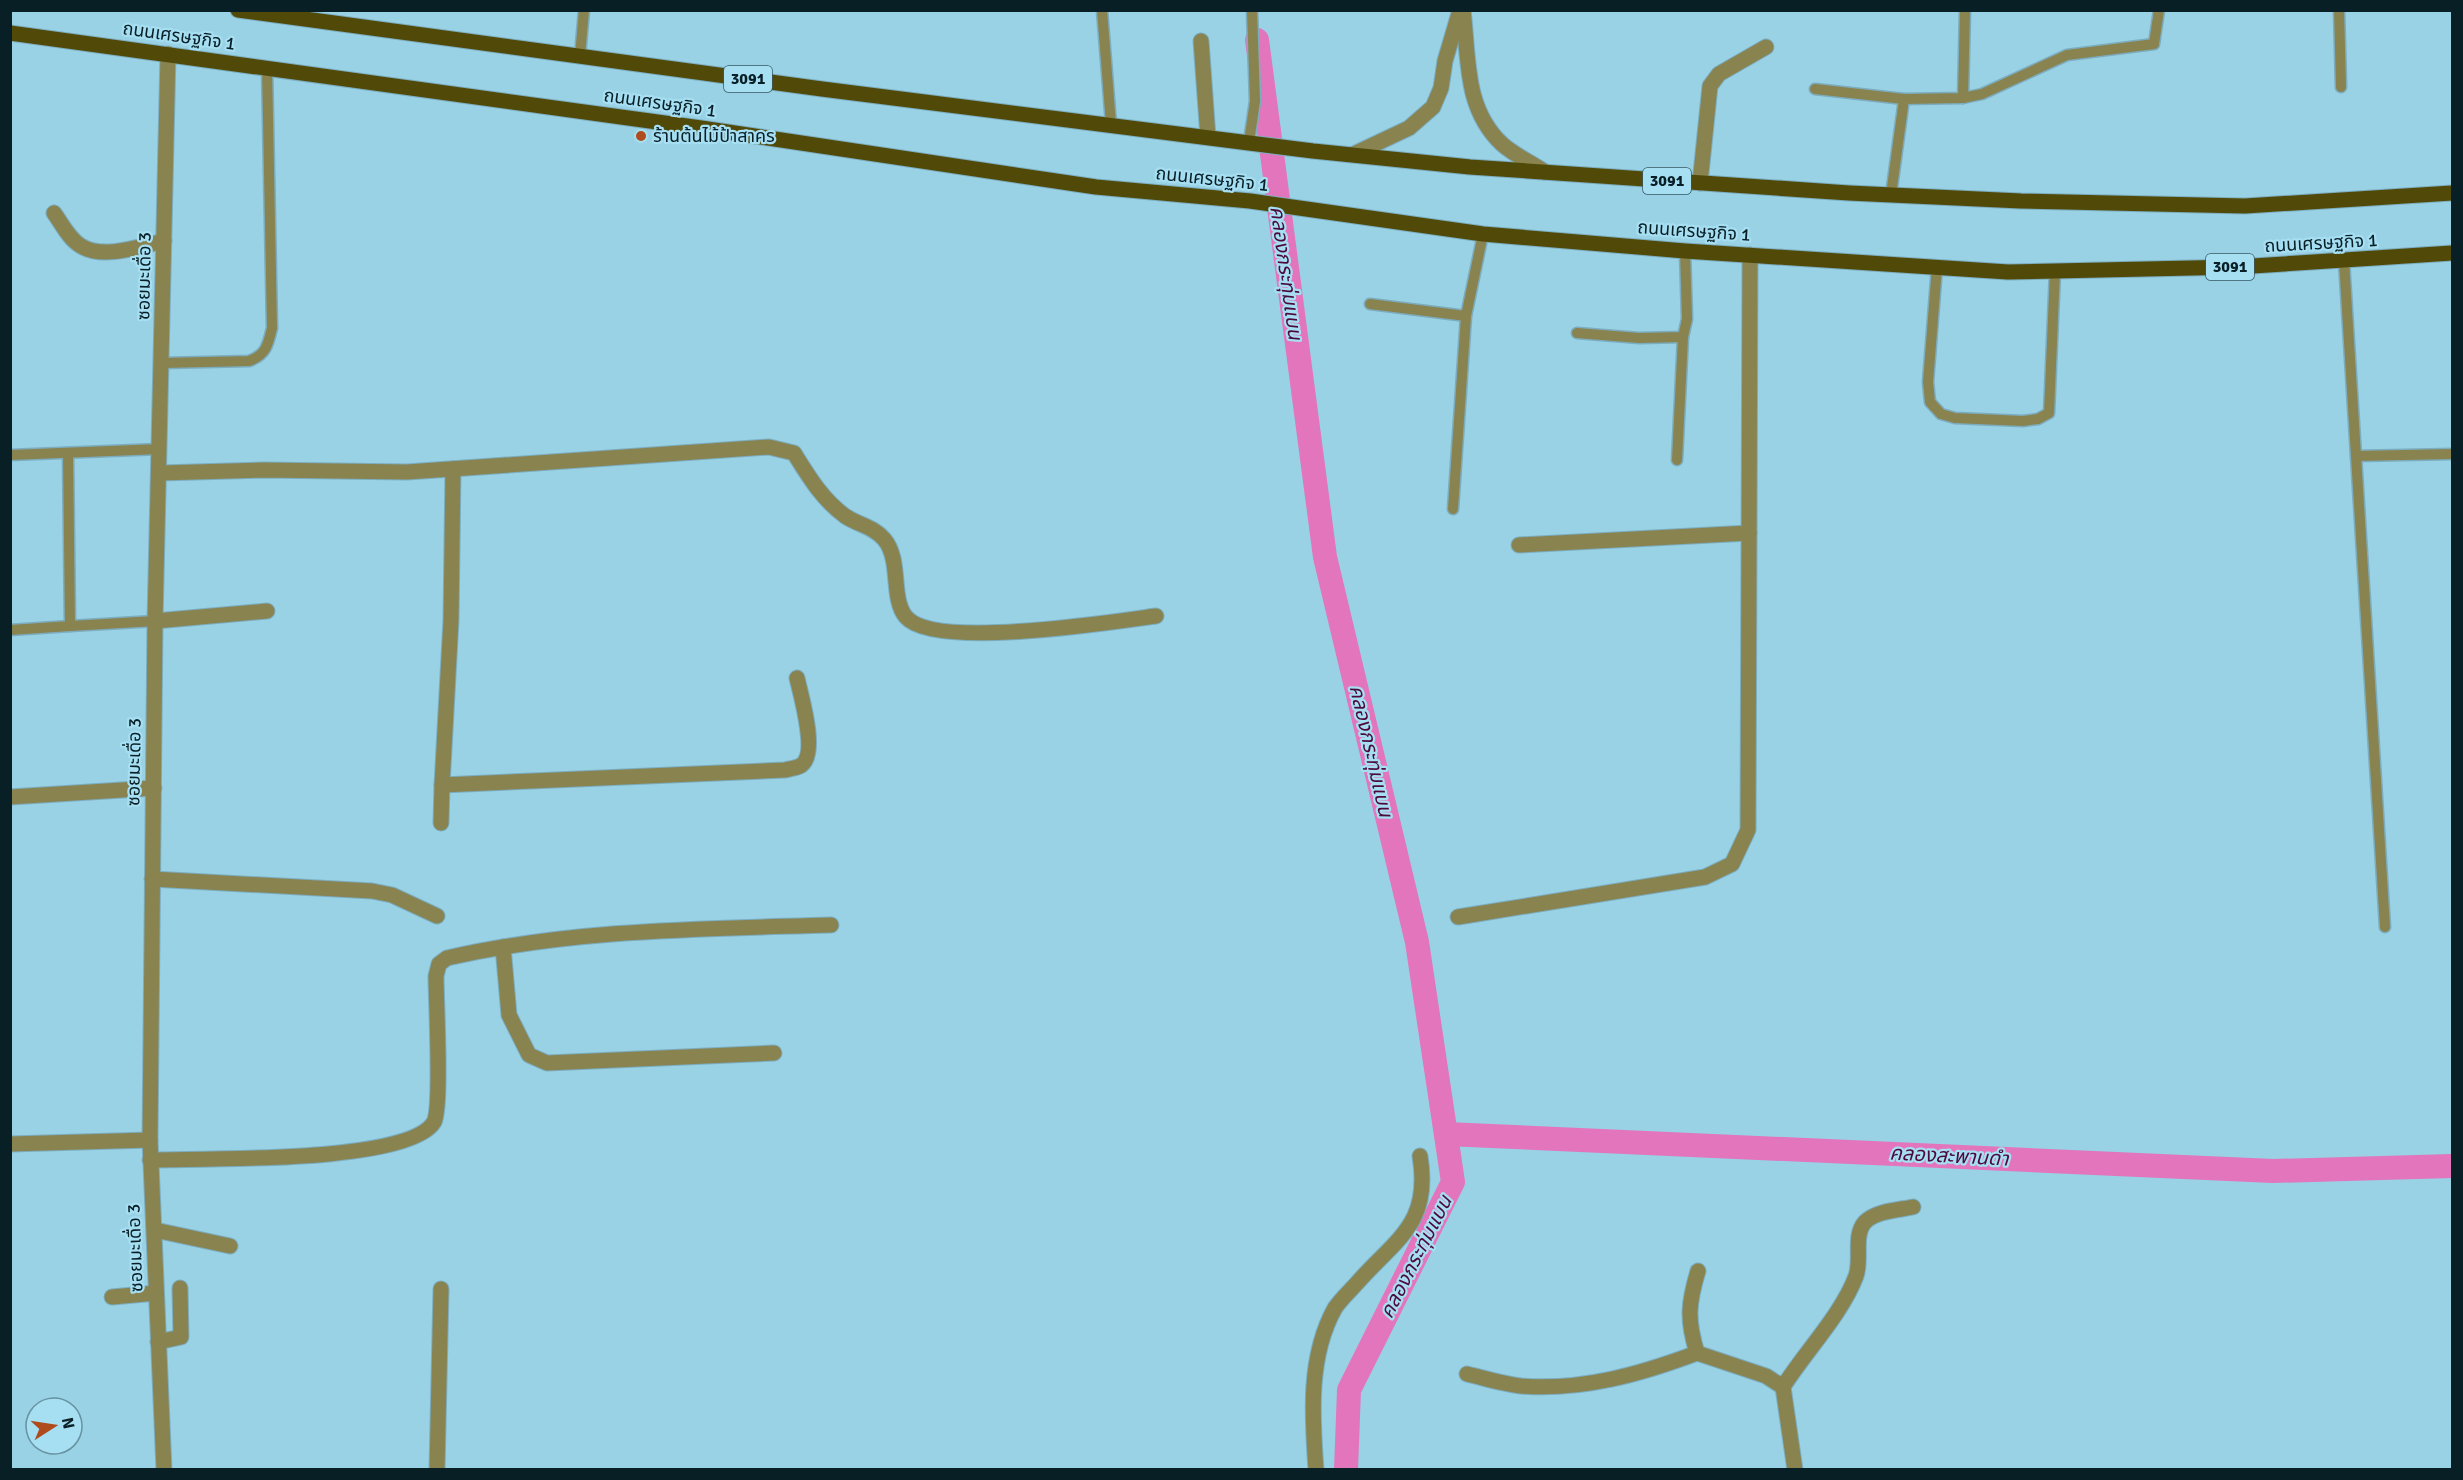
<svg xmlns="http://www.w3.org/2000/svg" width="2463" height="1480" font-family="Signika,'Noto Sans Thai',sans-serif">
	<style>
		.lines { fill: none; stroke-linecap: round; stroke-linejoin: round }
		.canal { stroke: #e275bc; stroke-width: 24 }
		.service-casing { stroke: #7cadbf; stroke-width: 13 }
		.minor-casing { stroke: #7cadbf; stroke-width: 17 }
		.tertiary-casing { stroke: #7cadbf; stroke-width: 17 }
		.primary-casing { stroke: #7cadbf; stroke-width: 17 }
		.service { stroke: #898350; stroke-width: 10 }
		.minor { stroke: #898350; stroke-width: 15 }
		.tertiary { stroke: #898350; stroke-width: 15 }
		.primary { stroke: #514907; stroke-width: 15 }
		.poi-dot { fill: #b04b1d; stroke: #a6def2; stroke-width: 2 }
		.labels { text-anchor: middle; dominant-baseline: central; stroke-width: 4.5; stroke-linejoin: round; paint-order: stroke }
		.shield { fill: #a6def2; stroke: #375863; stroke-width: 1.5 }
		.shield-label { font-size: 16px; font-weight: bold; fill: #081f26 }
		.street-label { font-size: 18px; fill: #081f26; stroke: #a6def2 }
		.poi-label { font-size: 18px; fill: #081f26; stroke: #a6def2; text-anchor: start }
		.water-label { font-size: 20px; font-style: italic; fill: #4d093a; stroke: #a6def2 }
	</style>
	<rect width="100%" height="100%" fill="#99d1e5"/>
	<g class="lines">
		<g class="canal">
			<path d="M1257,40L1325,557L1417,942L1453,1182L1349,1390L1346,1470"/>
			<path d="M1446,1134L2273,1171L2452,1166"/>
		</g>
		<defs>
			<g id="service">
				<path d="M1102,10L1111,124"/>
				<path d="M2339,10L2341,87"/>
				<path d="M580,56L584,10"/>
				<path d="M1815,89L1904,99"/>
				<path d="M1963,98L1965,10"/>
				<path d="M1249,142L1255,101L1252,10"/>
				<path d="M1891,195L1904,99L1963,98L1982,94L2067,55L2154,44L2159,10"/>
				<path d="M2344,261L2385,927"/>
				<path d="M1937,267L1928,382L1930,402L1941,414L1955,418L2023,421L2038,419L2049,413L2055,271"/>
				<path d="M1370,304L1466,316"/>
				<path d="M1577,333L1639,338L1683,337L1687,319L1685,251"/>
				<path d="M162,363L249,361C266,355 268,345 272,328L267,67"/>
				<path d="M10,455L160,449"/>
				<path d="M2356,456L2452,454"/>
				<path d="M1677,460L1683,337"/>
				<path d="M1453,509L1466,316L1483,234"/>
				<path d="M70,626L155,621"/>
				<path d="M10,630L70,626L68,453"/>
			</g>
			<g id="minor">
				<path d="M1201,41L1208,137"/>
				<path d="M1700,183L1710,86L1719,74L1766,47"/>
				<path d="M54,213C62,224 69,239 81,246C103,260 141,246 164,241"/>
				<path d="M453,469L451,620L442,785L785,770C789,769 796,768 800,766C819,756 801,696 797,678"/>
				<path d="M160,473L264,470L407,472L769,447L794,453C809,477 822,499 845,516C858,525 873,526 884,539C902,560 890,598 906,617C934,650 1112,622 1156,616"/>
				<path d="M1519,545L1749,533"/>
				<path d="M155,621L267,611"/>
				<path d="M10,797L154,788"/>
				<path d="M441,823L442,785"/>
				<path d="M152,879L372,891L392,895L437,916"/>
				<path d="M1458,917L1705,877L1732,864L1748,830L1750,255"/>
				<path d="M503,947L509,1015L529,1055L547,1063L774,1053"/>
				<path d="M10,1144L150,1140"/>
				<path d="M150,1160C202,1158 409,1164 434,1122C442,1107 436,1000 436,976L439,964L447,958C574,929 702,929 831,925"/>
				<path d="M155,1230L230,1246"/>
				<path d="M1698,1271C1688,1304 1687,1320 1697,1353L1766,1376L1783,1387"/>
				<path d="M112,1297L156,1293"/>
				<path d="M158,1342L181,1337L180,1288"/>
				<path d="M1467,1374C1484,1378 1503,1384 1521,1386C1582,1391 1641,1374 1697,1353"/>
				<path d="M164,1470L150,1140L155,621L168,54"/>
				<path d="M437,1470L441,1289"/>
				<path d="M1316,1470C1312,1416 1308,1356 1335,1308C1341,1299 1350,1291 1357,1283C1397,1238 1431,1224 1420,1156"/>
				<path d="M1795,1470L1783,1387C1805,1352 1842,1314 1856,1276C1862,1260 1853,1235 1865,1222C1876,1211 1898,1210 1913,1207"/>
			</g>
			<g id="tertiary">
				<path d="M1463,10C1469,59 1464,108 1502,144C1514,155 1532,163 1545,172"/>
				<path d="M1354,154L1409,128L1433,107L1441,88L1445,61L1460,10"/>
			</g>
			<g id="primary">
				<path d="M238,10L822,89L1313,151L1470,167L1849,193L2021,201L2245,206L2452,193"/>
				<path d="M10,33L701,128L1096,187L1250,201L1483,234L1685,251L2008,272L2237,267L2452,253"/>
			</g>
		</defs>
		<use href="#service" class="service-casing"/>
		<use href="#minor" class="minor-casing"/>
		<use href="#tertiary" class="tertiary-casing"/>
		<use href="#primary" class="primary-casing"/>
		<use href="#service" class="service"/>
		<use href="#minor" class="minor"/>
		<use href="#tertiary" class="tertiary"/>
		<use href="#primary" class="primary"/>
	</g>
	<circle class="poi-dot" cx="641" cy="136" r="6"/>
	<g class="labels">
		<g class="shield">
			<rect x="724" y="66" width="48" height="26" rx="4.5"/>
			<rect x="1643" y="168" width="48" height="26" rx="4.5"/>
			<rect x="2206" y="254" width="48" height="26" rx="4.5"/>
		</g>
		<g class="shield-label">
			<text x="748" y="79">3091</text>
			<text x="1667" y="181">3091</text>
			<text x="2230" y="267">3091</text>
		</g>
		<g class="street-label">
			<text transform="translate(179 36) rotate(8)">ถนนเศรษฐกิจ 1</text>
			<text transform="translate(660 103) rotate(8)">ถนนเศรษฐกิจ 1</text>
			<text transform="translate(1212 179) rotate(6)">ถนนเศรษฐกิจ 1</text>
			<text transform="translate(1694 231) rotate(4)">ถนนเศรษฐกิจ 1</text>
			<text transform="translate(2321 243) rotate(-3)">ถนนเศรษฐกิจ 1</text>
			<text transform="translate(144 276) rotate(-89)">ซอยมะเดื่อ 3</text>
			<text transform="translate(134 762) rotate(-89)">ซอยมะเดื่อ 3</text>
			<text transform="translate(135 1248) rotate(-92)">ซอยมะเดื่อ 3</text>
		</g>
		<g class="poi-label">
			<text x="653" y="136">ร้านต้นไม้ป้าสาคร</text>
		</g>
		<g class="water-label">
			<text transform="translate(1286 273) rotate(82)">คลองกระทุ่มแบน</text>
			<text transform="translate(1371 751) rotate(77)">คลองกระทุ่มแบน</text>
			<text transform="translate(1949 1156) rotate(3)">คลองสะพานดำ</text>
			<text transform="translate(1416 1257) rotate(-63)">คลองกระทุ่มแบน</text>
		</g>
	</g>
	<rect width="2463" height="1480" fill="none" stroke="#081f26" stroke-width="24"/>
	<g transform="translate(54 1426) rotate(78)"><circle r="28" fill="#a6def2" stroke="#6792a0" stroke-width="1.5"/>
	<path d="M0-4.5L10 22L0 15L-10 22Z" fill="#b04b1d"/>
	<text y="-9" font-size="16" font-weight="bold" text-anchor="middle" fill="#081f26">N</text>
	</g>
</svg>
